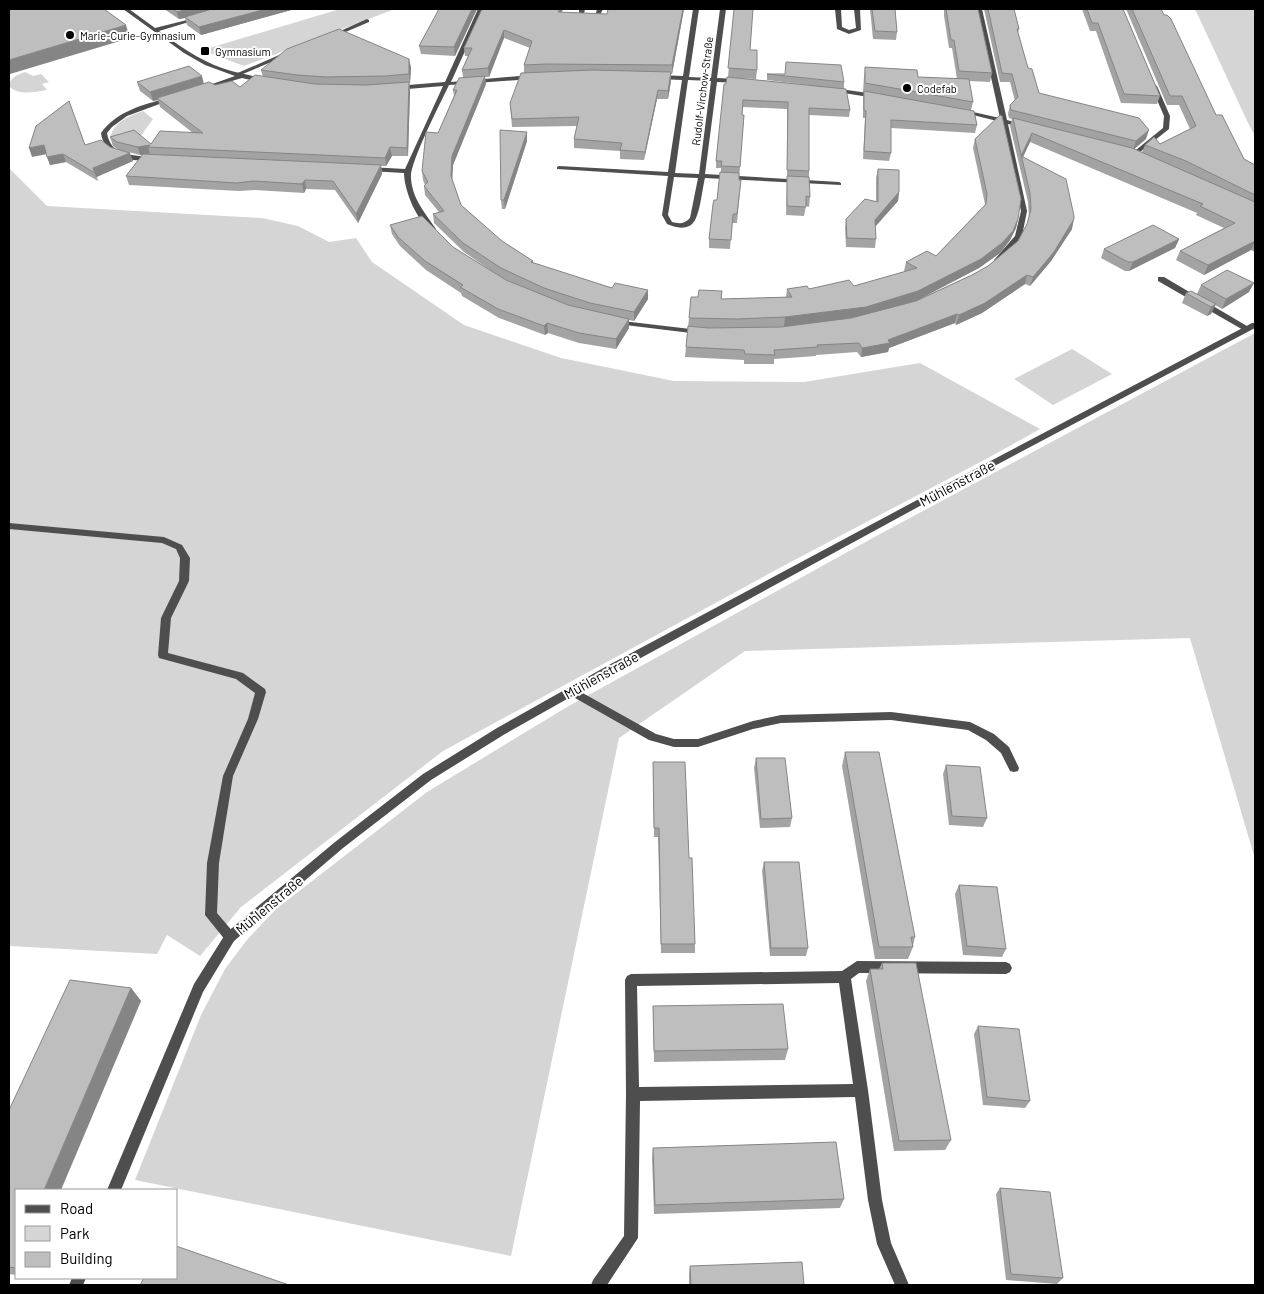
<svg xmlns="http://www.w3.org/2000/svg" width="1264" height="1294" font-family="Barlow,sans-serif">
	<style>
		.green { fill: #d5d5d5 }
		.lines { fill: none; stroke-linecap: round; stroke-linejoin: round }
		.service { fill: #4e4e4e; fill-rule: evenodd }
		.minor { fill: #4e4e4e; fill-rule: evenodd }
		.tertiary { fill: #4e4e4e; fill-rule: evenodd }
		.wall { fill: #a3a3a3 }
		.shaded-wall { fill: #858585 }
		.building { fill: #bebebe; stroke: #858585 }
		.poi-dot { fill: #000; stroke: #fff; stroke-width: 2 }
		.labels { text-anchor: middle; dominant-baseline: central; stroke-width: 4; stroke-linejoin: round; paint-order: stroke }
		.far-poi-label { font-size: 11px; fill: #000; stroke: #fff; text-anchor: start }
		.far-street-label { font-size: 11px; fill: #000; stroke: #fff }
		.street-label { font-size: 14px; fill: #000; stroke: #fff }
	</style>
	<rect width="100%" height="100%" fill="#fff"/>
	<g class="green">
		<path d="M340,9H395L244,66L212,54L206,49Z"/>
		<path d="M1195,9H1255V136L1249,125Z"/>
		<path d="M25,72L33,76L41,74L49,82L42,84L47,90C35,92 18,96 9,86C10,77 17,75 25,72Z"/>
		<path d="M143,111L153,119L140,137L110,138C113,122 129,116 143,111Z"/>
		<path d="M9,168L47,206L262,218L298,226L329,242L356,238L372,262L464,325L561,358L674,381L804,382L920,363L1040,429L988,458L785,565L443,751L241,907L200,956L167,935L157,954L9,946Z"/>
		<path d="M1255,333V859L1190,638L745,651L619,738L511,1256L135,1180L201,1015L225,969L246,941L276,909L427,792L567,707L880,534Z"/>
		<path d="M1072,349L1112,374L1053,405L1014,379Z"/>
	</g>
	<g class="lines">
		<g class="service">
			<path d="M367,19L369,20V22L334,37L329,36Z"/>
			<path d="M286,52L288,53V55L238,76L233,75Z"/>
			<path d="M9,523L164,537L182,545L190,558L189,581L171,618L168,653L243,673L265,689L266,692L258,719L233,776L219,863L217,913L234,933L236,937L234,941L230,943L226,941L205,915L207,863L223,776L248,719L255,693L236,679L159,658L158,655L161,618L179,581L180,558L176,549L162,543L9,529Z"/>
			<path d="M572,687L656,734L674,739H698L753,721L781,715L891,712L970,722L994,734L1009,747L1019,768L1018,771L1014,772L1010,771L1001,753L986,740L968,730L891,720L781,723L753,729L698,747H674L649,740L568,694L567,691L568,688Z"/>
			<path d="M857,961L1006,962L1010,964L1012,968L1010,972L1006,974L859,973L851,979L868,1090L882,1200L891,1243L909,1285H895L877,1244L868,1200L855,1097L640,1101L638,1238L607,1285H591L593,1280L624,1236L626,1094L625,980L627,976L631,974L842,971ZM839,983L853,1084L639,1087L637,986Z"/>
		</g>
		<g class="minor">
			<path d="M123,9H129L155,28L199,17V19L159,31C178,45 199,60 222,68C235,73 255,75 266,81L263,83L242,78L201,90V88L235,76L205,65L184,53Z"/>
			<path d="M478,9H484L451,82L531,75L534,77L531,79L449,85C441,102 409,164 411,178C412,198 425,213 436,229L433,231C417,223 404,190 404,173L369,171L366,169L369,167L405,169L443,86L396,90L393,88L396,86L445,82Z"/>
			<path d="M579,9H585L584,14L596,13L597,9H603L600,15L591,18L579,16Z"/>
			<path d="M693,9H699L689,77L711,78L720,9H726L717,78L739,79L742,81L739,83L717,82L705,174L839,182L841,183V185L705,178C702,189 700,219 691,225C683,230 674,227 667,224L662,215L668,176L557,169V167L559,166L668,172L682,80L658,79L655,77L658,75L683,76ZM688,80L711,81L699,174L675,173ZM674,177L698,178L690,218C684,224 680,224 672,222L668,215Z"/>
			<path d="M835,9H841L842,27L849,30L856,28L854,9H860L861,30L849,34L837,29Z"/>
			<path d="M976,9H982L1007,120L1028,126L1025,128L1008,124L1027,211L1022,236L1001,262H998L994,260L1015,236L1021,211L1001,122L961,112L964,110L1000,118Z"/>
			<path d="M1152,85L1157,86L1170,116L1169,129L1135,156H1131V154L1163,128L1164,116L1151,86Z"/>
			<path d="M833,88L875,94L878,96L875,98L831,91V89Z"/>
			<path d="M168,98L173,99L127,116L112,127L107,133C111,158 135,154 154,158V160C133,163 104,157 101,133C117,111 142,105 168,98Z"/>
			<path d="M1158,277H1164L1252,329L1248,331H1245L1158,281Z"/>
			<path d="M614,320L699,330L703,332L699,334L617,324L613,322Z"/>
		</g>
		<g class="tertiary">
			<path d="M1252,323H1255V328L953,488L615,672L505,734L431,780L343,848L234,941L203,992L121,1190H107L194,984L226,933L335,842L423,774L497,728L607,666L947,484Z"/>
			<path d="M72,1278H86L83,1285H69Z"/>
		</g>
	</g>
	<g class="wall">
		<path d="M164,9H295L201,35L187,25L185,18L179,19Z"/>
		<path d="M439,9H477L455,56L421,54L419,46Z"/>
		<path d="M482,9L607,14L684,9L672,74H671V81L668,99H657L644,160L620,159V151L574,148V139L577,126L512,127L510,103L524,72V65L530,48L504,38L489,77H485L486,84L453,165L452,180L461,205L502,241L533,261V263L612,288L648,290V299L634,321L629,320V328L616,349L579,343L548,333L545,335L499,318L462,296L461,293L426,270L400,246L392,234L390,225L453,247L506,280L522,287L502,278L464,252L434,223L433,214L439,212L425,195L424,186L425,185L423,180L422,171L454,96L453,90L463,77L462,70L468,56H465L464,48Z"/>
		<path d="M734,9L750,50L757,70L756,79L739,78L818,86L767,80V74L844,82V89L850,110L849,117L809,115V177L810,197L809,207L806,206L804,216L786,215L787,177V109L743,107L742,115H744L739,180H741L737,223H732L730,249L709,248V239L717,200L721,172V168H716V161L728,77Z"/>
		<path d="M870,9H895L897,32L896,40L873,39Z"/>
		<path d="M944,9H978L992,73L990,82L969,81L973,102L971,110L977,125L975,133L891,128V153L889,161L863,159L865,118H863V98L864,92H863L864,76L865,67L918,77L957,79L952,48H949L944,16Z"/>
		<path d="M984,9H1014L1019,29L1018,33L1028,68L1039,93L1146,139L1134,149L1142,152L1145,145L1160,144L1190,129L1179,105H1167L1126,9H1161L1216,115L1244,159L1255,165V252L1251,250L1204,275L1176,260L1180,251L1224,228L1196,215L1197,213L1030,142L1023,157L1072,229L1051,261L1030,286L1025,284L982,313L956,325L955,323L889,348L888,352L861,357L857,352L816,355V356L774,359V364H744V360L685,357L689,318L698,297L721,299L786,297L787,289H809L854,286L905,272L904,271L906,262L936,256L984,206L985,204L973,148L975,139L1018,219L1016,228L1010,240L1000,253L979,268L919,299L972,275L988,266L1018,241L1027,225L1029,218L1028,202L1010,126L1012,119L1009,118L1008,114L1010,105L1015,101L1010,82H1000Z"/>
		<path d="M1082,9H1123L1160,96L1157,104L1121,103L1096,31H1090Z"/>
		<path d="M409,59L411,68L410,83H409L410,91L408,156H392L386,166H381L382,174L358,223L335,190L306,189L304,193L255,190L239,191L129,185L126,176L142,155H140L128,152L133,161L97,177L98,181L66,162L50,165L46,154L32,157L85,145L110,147L119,150L113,146L110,137L151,144L193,133L160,107L158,100L153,101L140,91L137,82L204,83L215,85L240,87L263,77L261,70Z"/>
		<path d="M527,132V141L505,209H502L501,200Z"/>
		<path d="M878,169L899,192L898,201L875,227L876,239L875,248L846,247L845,228L846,219L876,202V178Z"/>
		<path d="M1179,239L1175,248L1129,271H1125L1101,258L1104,249Z"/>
		<path d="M1201,285L1249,292L1222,309L1215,305L1211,314L1207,316L1182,303L1186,293L1197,294Z"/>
		<path d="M845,752L915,937L913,945V947L908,959H875L842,766Z"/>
		<path d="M756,758L792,818L790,827L760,828L754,768Z"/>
		<path d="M653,762L689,858L695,944V953H661L658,837H654Z"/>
		<path d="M946,765L987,818L983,827L949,825L943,774Z"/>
		<path d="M764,862L808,948L806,956H770L762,871Z"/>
		<path d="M959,885L1006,949L1002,957L963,955L955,894Z"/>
		<path d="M882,963L951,1140L945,1150L894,1151L866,981L870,969H879Z"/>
		<path d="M131,988L141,1001L16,1190V1275L9,1274V1110Z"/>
		<path d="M653,1006L788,1049L785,1060L654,1062Z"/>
		<path d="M978,1026L1030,1101L1025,1108L983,1105L974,1034Z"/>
		<path d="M653,1148L844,1199L840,1208L654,1214L652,1158Z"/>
		<path d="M1000,1188L1063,1278L1057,1284L1006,1280L996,1194Z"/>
		<path d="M690,1266L804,1285H689V1274Z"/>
	</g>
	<g class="shaded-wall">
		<path d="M188,9H219L185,17V18L179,19L177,12Z"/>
		<path d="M266,9H295L201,35L199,27Z"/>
		<path d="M472,9H477L455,56L454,47Z"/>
		<path d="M560,9H563L559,20L558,12Z"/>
		<path d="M683,9H684L672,74V65Z"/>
		<path d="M126,25L130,38L10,74L9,72V60Z"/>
		<path d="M504,30V38L489,77L488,68Z"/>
		<path d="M409,59L411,68L410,83L409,74Z"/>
		<path d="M671,72V81L668,99V91Z"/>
		<path d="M202,76L204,84L157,98L158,100L153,101L150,92Z"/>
		<path d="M485,76L486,84L453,165L452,185L451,176L452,156Z"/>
		<path d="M409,82L410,91L408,156L407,148Z"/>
		<path d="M658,90L657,99L644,160L645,152Z"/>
		<path d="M1149,130L1146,139L1133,150L1136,141Z"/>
		<path d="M527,132V141L505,209L504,200Z"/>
		<path d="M1032,133L1030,142L1022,159L1021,156Z"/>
		<path d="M44,145L47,154L32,157L29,148Z"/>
		<path d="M150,145L148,147L150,153L140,155L138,147Z"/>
		<path d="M390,147L392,156L386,166L385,158Z"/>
		<path d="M130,153L133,161L96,177L93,168Z"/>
		<path d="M63,154L66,162L50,165L47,157Z"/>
		<path d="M381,165L382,174L358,223L356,214Z"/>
		<path d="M305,180L306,189L304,193L302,184Z"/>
		<path d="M899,192L898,201L873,229L875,220Z"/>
		<path d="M1018,219L1016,228L1010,240L1000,253L979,268L916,301L864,317L784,327L785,317L866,307Z"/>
		<path d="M1074,219L1072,229L1051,261L1030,286L1033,277Z"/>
		<path d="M1179,239L1175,248L1129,271L1133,262Z"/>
		<path d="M1255,241L1251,250L1204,275L1208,265Z"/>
		<path d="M1027,275L1025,284L982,313L956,325L959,315Z"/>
		<path d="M1254,283L1249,292L1222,309L1226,299Z"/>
		<path d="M648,290V299L634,321V312Z"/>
		<path d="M1216,304L1211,314L1207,316L1211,307Z"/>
		<path d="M957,314L955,323L889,348L888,352L861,357L862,348L888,340Z"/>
		<path d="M629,319V328L616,349V339Z"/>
		<path d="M547,323L548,333L545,335L544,326Z"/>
		<path d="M131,988L141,1001L61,1190H44Z"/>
	</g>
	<g class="building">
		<path d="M9,9H104L126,25L9,60Z"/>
		<path d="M173,9H188L177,12Z"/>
		<path d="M212,9H266L199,27L185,17Z"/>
		<path d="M439,9H472L454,47L419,46Z"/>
		<path d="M482,9H560L558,12L607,14L608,9H683L672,65L546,64L524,65L532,41L504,30L488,68L462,70L472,48H464Z"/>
		<path d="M734,9H753L750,50H757V70L728,68Z"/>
		<path d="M872,9H895L897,32L875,31Z"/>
		<path d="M946,9H978L992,73L959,71L954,40H951Z"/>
		<path d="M988,9H1014L1019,29H1017L1028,68L1032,69L1039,93L1139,118L1149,130L1136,141L1011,110L1010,105L1018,97L1012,74L1002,73Z"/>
		<path d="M1087,9H1123L1160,96L1124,94L1098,23H1092Z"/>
		<path d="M1132,9H1161L1164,15H1167L1171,19L1216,115H1222L1244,159L1255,165V195L1186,161L1145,145L1154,137L1160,144L1196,126L1182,96H1170Z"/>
		<path d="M339,29L409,59V74L385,76L326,77L297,75L261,70L287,49Z"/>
		<path d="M786,62L841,65L844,82L767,74H785Z"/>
		<path d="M189,66L202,76L150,92L137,82Z"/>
		<path d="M865,67L917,70L918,77L969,79L973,102L865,83Z"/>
		<path d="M593,70L671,72L668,91L658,90L645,152L620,150L622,143L574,139L579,117L512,119L510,103L521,73Z"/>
		<path d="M255,75L315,84L366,85L409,82L407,148L390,147L385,158L148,147L150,145L138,147L117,142L110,137L134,130L151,144L160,131L203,133L157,98L209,82L215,85L232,81L240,87Z"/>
		<path d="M485,76L452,156L451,176L461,205L502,241L533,261L531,262L612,288L615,283L648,290L634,312L590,303L544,288L501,268L463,243L433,214L444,211L424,186L428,182L422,171L426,132L438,133L457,90H453L459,78Z"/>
		<path d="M727,77L846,89L850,110L809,108V171L787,170L788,102L743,100L742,115H744L740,167L721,166L722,161H716L724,84H726Z"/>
		<path d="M864,91L974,111L977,125L891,120V153L864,151L866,111L864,110Z"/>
		<path d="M69,101L85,145L101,140L110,147L130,153L93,168L95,173L63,154L47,157L44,145L29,148L36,126Z"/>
		<path d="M1000,115L1002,116L1021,199L1018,219L1013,231L1002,243L981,259L918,291L866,307L785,317L737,319L689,318L691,297H698L699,290L722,291L721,299L792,297L787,289L807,286L809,289L849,280L854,286L917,268L906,262L927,251L936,256L986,204L987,194L975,139Z"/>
		<path d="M1013,118L1132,148L1255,202V241L1208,265L1180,251L1235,223L1200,206L1203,204L1032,133L1021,156L1066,179L1074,216V219L1054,252L1033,277L1027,275L985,303L959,315L957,314L888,340L890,343L862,348L859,343L817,345L818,347L774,350L775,355L745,354L744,350L686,347L688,326L708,328L781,327L851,318L916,301L972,275L988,266L1018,241L1027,224L1031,209L1030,193L1020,150Z"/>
		<path d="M500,130L527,132L504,200H501Z"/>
		<path d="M143,154L381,165L356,214L333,181L305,180L302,184L253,181L237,183L126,176Z"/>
		<path d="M878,169L899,170V192L875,220L876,239L847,238L846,219L865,199L878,202Z"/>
		<path d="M720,172L739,173V180H741L737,214H733L731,240L709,239L713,204L714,200H717Z"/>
		<path d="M787,176L809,177L810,197L806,196V207L787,206Z"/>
		<path d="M422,216L453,247L506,280L568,305L629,319L616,339L579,333L547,323L544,326L498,309L460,287L463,285L425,261L398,237L390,225Z"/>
		<path d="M1153,225L1179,239L1133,262H1128L1104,249Z"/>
		<path d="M1227,270L1254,283L1226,299L1201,285Z"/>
		<path d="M1191,291L1216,304L1211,307L1186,293Z"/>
		<path d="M845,752H879L915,937H911L913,947H879Z"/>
		<path d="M756,758H785L792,818L761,819Z"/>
		<path d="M653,762H685L689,858H692L695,944H661L659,828H654Z"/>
		<path d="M946,765L980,767L987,818L952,816Z"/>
		<path d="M764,862H799L808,948H771Z"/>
		<path d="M959,885L997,887L1006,949L967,946Z"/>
		<path d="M882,963H916L951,1140L899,1141L870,969H883Z"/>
		<path d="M70,980L131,988L44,1190H48H16V1268L9,1267V1110Z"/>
		<path d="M783,1004L788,1049L654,1051L653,1006Z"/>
		<path d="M978,1026L1019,1029L1030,1101L987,1097Z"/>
		<path d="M836,1142L844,1199L655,1205L653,1148Z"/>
		<path d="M1000,1188L1050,1192L1063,1278L1011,1274Z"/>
		<path d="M176,1246L289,1285H140L144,1278H176Z"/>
		<path d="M802,1262L804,1285H691L690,1266Z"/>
	</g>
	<g class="poi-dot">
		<circle cx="70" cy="35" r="5"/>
		<rect x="200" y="46" width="10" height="10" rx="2.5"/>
		<circle cx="907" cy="88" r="5"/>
	</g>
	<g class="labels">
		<g class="far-poi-label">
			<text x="80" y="35">Marie-Curie-Gymnasium</text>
			<text x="215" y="51">Gymnasium</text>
			<text x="917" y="88">Codefab</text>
		</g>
		<g class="far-street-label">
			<text transform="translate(702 91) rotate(-83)">Rudolf-Virchow-Straße</text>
		</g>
		<g class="street-label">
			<text transform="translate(957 483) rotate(-28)">Mühlenstraße</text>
			<text transform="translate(601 675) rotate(-29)">Mühlenstraße</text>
			<text transform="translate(269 905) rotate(-40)">Mühlenstraße</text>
		</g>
	</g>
	<rect width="1264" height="1294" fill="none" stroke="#000000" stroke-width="20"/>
	<rect x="15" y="1189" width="162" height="90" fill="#ffffff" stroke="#999999"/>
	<rect x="25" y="1205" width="25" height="8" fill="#4e4e4e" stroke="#999999"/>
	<text x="60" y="1214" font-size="15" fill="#000000">Road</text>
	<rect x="25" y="1226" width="25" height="15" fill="#d5d5d5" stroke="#999999"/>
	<text x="60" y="1239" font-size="15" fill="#000000">Park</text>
	<rect x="25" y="1252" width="25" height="15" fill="#bebebe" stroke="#999999"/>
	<text x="60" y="1264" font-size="15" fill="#000000">Building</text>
</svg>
